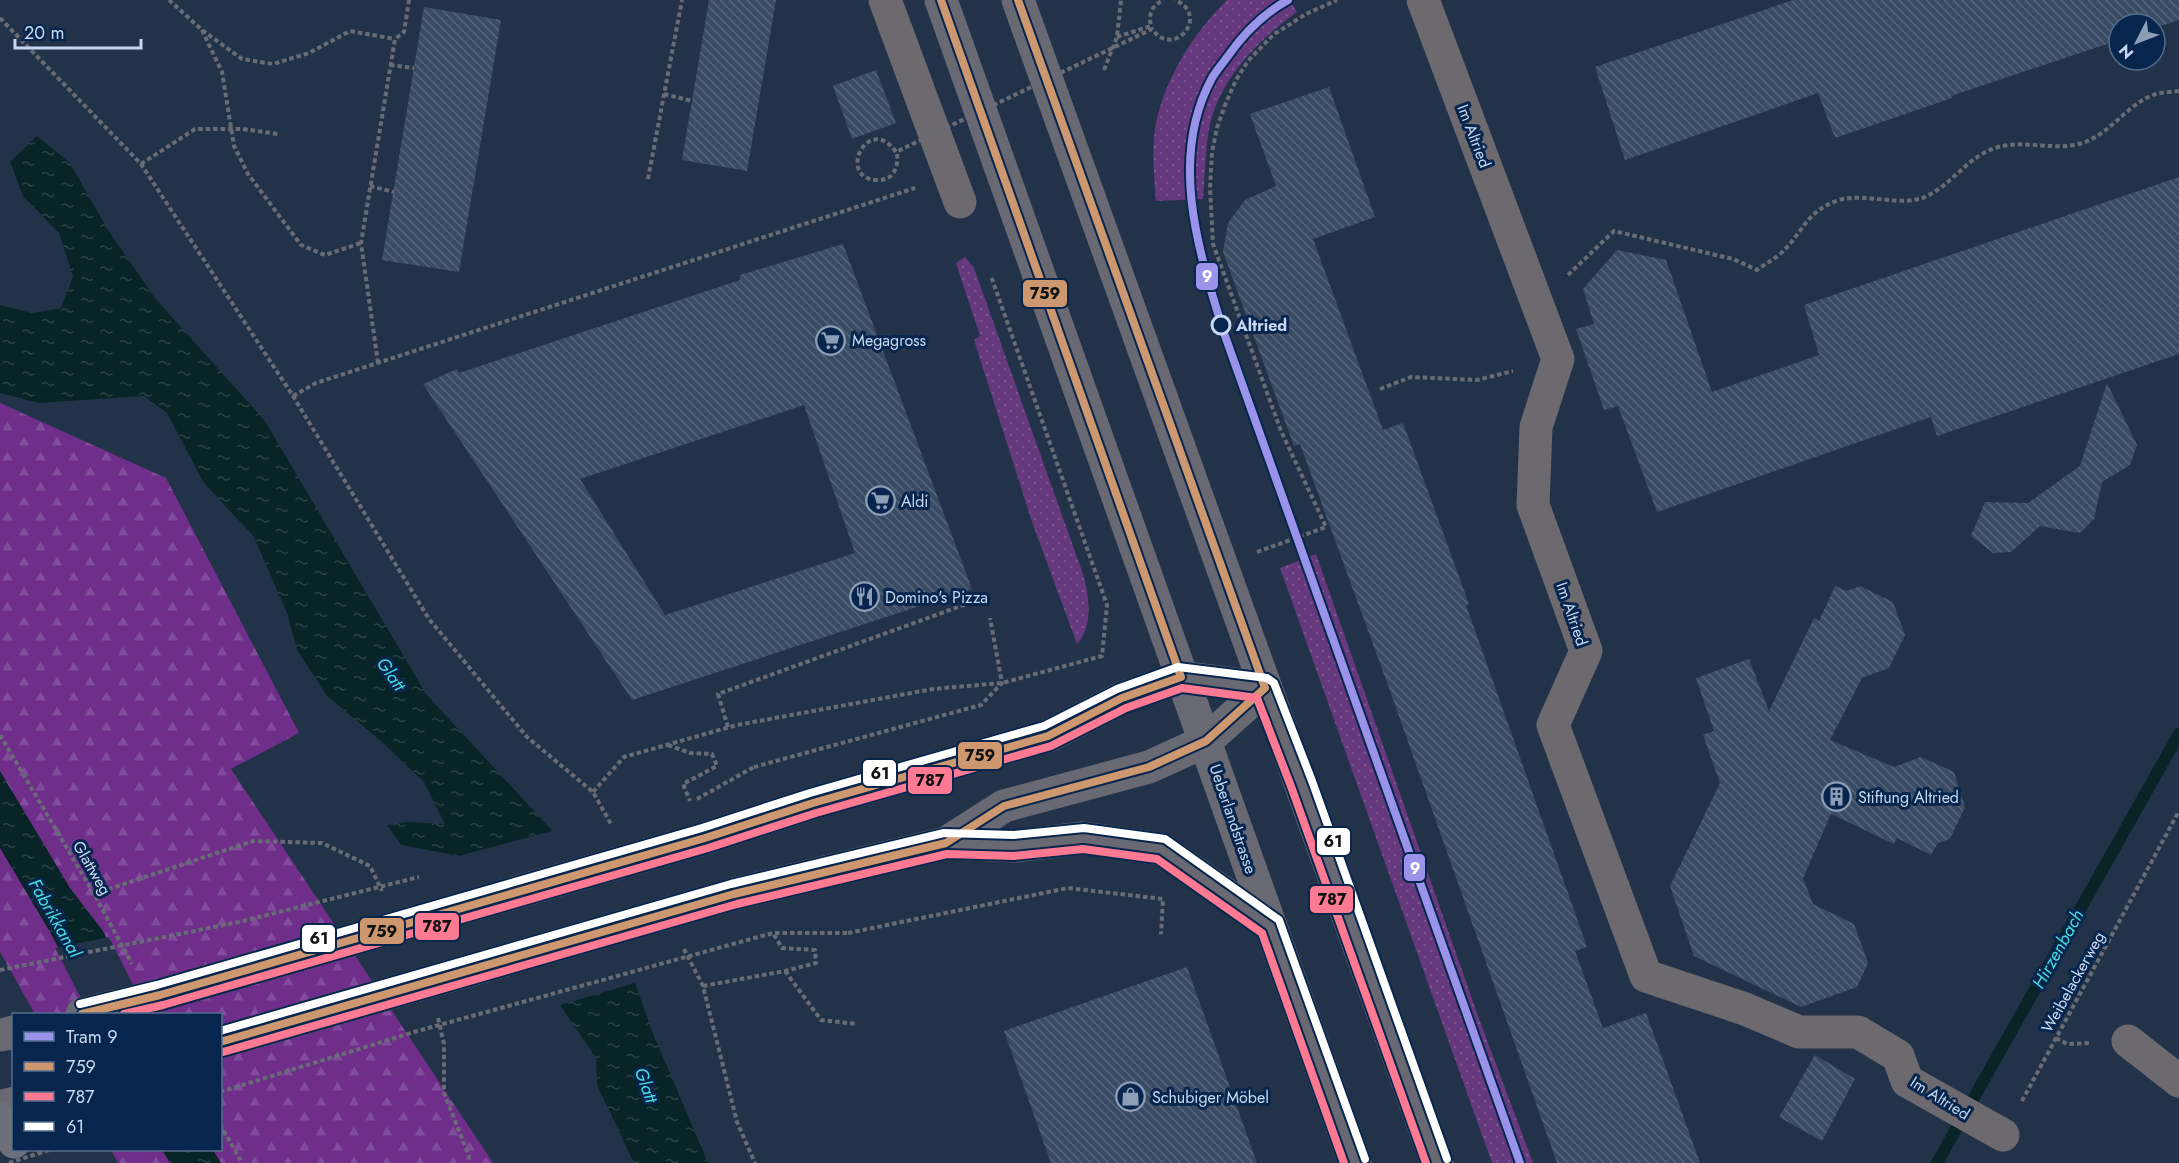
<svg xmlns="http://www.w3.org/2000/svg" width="2179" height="1163" font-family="Jost,sans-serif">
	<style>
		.grass { fill: url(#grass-dots) }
		.forest { fill: url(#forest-firs) }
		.water { fill: url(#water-ripples) }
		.pier { fill: #223349 }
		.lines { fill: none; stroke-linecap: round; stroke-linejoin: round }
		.stream { stroke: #092427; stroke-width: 12 }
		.building { fill: url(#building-back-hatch); fill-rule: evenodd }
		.path { stroke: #696c76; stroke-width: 4; stroke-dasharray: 4.5 3; stroke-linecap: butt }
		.minor { stroke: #6c696f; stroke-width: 33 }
		.major { stroke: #696974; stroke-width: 33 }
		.highway { stroke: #6d6f7b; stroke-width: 33 }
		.path-bridge { stroke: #696c76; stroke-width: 4; stroke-dasharray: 4.5 3; stroke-linecap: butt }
		.major-bridge { stroke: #696974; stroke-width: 33 }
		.bus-1-casing { stroke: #08264d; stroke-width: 12 }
		.bus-2-casing { stroke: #08264d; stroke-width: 12 }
		.bus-3-casing { stroke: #08264d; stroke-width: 12 }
		.bus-1 { stroke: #cd976f; stroke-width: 8 }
		.bus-2 { stroke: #fe7a93; stroke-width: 8 }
		.bus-3 { stroke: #fff; stroke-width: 8 }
		.tram-1-casing { stroke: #08264d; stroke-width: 12 }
		.tram-1 { stroke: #9994ea; stroke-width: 8 }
		.stop-dot { fill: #08264d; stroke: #c6d8f2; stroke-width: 3 }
		.labels { text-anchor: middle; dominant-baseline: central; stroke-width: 6; stroke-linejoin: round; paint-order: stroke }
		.street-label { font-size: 16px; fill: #c6d8f2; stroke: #08264d }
		.stop-label { font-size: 16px; font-weight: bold; fill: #c6d8f2; stroke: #08264d; text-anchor: start }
		.poi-label { font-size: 16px; fill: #c6d8f2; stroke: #08264d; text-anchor: start }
		.water-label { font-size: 18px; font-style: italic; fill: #4bdbdd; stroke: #08264d }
		.line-badge { stroke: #08264d; stroke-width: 2 }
		.badge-label { font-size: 16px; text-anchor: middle; font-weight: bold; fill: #fff }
		.pale-badge-label { font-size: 16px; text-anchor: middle; font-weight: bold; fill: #111 }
	</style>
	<defs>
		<pattern id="grass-dots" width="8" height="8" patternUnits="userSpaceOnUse" patternTransform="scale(1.5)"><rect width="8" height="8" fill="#66387d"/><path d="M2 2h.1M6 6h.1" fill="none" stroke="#7a5490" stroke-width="1.8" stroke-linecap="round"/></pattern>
		<pattern id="forest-firs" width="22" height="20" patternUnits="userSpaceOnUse" patternTransform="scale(1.5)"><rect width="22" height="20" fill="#6e2e8a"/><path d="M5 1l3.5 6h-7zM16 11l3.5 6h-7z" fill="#814c9b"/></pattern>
		<pattern id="water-ripples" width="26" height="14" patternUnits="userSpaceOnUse" patternTransform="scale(1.5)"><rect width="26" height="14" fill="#092427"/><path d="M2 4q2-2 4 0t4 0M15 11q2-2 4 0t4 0" fill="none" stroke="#2b4347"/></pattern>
		<pattern id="building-back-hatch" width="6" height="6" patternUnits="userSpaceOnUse" patternTransform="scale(1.5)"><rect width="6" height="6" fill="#394c64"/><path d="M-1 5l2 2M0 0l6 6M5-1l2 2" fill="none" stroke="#54657b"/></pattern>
	</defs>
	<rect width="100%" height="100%" fill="#223349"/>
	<g class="grass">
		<path d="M1227,0H1290L1297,12C1258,40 1219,79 1209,129C1205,152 1205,176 1203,199L1156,201C1154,176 1151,148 1156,123C1166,76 1194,33 1227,0Z"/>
		<path d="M965,257L974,268L1083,574C1089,597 1094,625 1077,644L1032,522L974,340L980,336L956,263Z"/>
		<path d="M1316,554L1478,1016L1533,1163H1492L1280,568Z"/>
	</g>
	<path class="forest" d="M0,403L166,478L299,733L231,769L493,1163H118L111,1150H220V1014H35L0,952Z"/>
	<g class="water">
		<path d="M37,136L70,163L108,230L155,298L265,421L426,694L570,850L611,914L652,1031L708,1163H634L597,1085L596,1058L459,856L401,845L387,825L408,822L445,824L424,782L382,742L327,696L297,650L287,613L254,537L204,483L167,413L144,396L39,403L0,393V305L32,313L61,308L73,277L59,233L23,196L10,162Z"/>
		<path d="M0,771L70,888L103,931L145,1014H93L50,932L0,848Z"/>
		<path d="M162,1150H213L221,1163H170Z"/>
	</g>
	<g class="pier">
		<path d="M556,830L572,848L613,913L638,982L557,1006L457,859L451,858Z"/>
		<path d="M109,937L147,1013L89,1014L55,948Z"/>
	</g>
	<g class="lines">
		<path class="stream" d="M1937,1163L2179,734"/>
	</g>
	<g class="building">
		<path d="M709,0H776L747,171L682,160Z"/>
		<path d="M1793,0H2179V20L2155,28V24H2119V40L1951,96L1952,98L1835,138L1818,93L1625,160L1595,67Z"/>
		<path d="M424,7L501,20L459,272L382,260Z"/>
		<path d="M876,70L896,123L852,139L833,86Z"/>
		<path d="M1329,87L1375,217L1313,239L1383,430L1403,423L1469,604L1466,605L1587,947L1575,951L1603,1028L1646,1013L1700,1163H1557L1389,688L1300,444L1294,446L1223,252L1228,223L1245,200L1276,186L1250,114Z"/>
		<path d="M2179,177V354L1937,436L1931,417L1657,512L1618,406L1604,410L1576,329L1594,324L1583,289L1617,250L1666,260L1712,392L1819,355L1804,305Z"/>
		<path d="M843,244L972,589L632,700L423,384L457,369L459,373L740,280V275ZM804,405L855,553L665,615L580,479Z"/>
		<path d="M2107,383L2137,445L2130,465L2102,482L2094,519L2080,533L2040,526L2011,552L1993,553L1971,536L1985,502L2028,503L2080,466Z"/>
		<path d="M1835,586L1847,591L1860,586L1893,602L1905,635L1889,668L1862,678L1830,740L1894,767L1921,757L1954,772L1965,807L1950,839L1938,843L1931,855L1897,838L1894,844L1831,814L1803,878L1813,904L1854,924L1868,963L1857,987L1801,1007L1694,956L1670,886L1720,783L1703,735L1714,731L1696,678L1749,659L1769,711L1814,618L1819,621Z"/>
		<path d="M1187,967L1257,1163H1051L1004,1031Z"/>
		<path d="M1815,1055L1855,1079L1822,1141L1779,1117Z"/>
	</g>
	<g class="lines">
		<g class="path">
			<path d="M169,0L202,30L242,59L273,64L309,53L350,31L395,39"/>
			<path d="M0,18L141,164L293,396L429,619L527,737L593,792L612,826"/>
			<path d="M202,30L222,72L234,146L248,174L301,245L325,255L361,243"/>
			<path d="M1117,37L1151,26C1148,14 1152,5 1164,0"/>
			<path d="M390,65L414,68"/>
			<path d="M1104,70L1117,37L1121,0"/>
			<path d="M664,94L692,101"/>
			<path d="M141,164L195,129H243L278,134"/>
			<path d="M648,179L682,0"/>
			<path d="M370,186L394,192"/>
			<path d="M1568,275L1614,231L1733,259L1757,270C1765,264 1773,260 1780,254C1803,234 1805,211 1839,200C1867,192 1904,209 1929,195C1954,182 1968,157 1995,148C2025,138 2056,153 2085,142C2112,132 2128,103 2156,94C2163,92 2172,92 2179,91"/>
			<path d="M378,363L361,243L395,39L404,32L409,0"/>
			<path d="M1380,389L1411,377L1477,380L1513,371"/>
			<path d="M293,396L316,383L915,188"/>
			<path d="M1257,552L1326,527L1281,431L1213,244L1210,188L1212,152L1217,128L1225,105L1236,80L1248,61L1273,35L1306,14L1337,0"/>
			<path d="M728,727L718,694L983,598"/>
			<path d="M0,735L94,894L132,964"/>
			<path d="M668,745L690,753L712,754L717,766L683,784L690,801"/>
			<path d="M754,767L981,705L1002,683L990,618"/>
			<path d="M593,792L624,757L737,725L933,689L1002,683L1102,656L1107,605L991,276"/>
			<path d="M94,894L253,841L322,843L370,866L382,891"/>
			<path d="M848,933L1068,888L1163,899L1161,934"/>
			<path d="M684,949L703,986L737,1122L755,1163"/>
			<path d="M785,971L821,1020L857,1024"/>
			<path d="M703,986L785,971L816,963L815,950L782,948L773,933"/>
			<path d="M438,1018L444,1044V1093L469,1156L468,1163"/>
			<path d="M2056,1038L2067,1044L2092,1043"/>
			<path d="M2022,1101L2179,811"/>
			<path d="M220,1124L242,1163"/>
		</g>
		<g class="minor">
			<path d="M885,0L960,202"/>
			<path d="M1423,0L1558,359L1536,427L1533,505L1586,651L1553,725L1646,976L1745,1009L1799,1032H1858L1898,1056L1907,1081L2003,1135"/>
			<path d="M2128,1041L2179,1081"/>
		</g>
		<g class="major">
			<path d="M941,0L1355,1163"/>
			<path d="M1018,0L1437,1163"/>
			<path d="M705,838L813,803L1048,736L1122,698L1181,677L1265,688"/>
			<path d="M946,843L1004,806L1149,767L1206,741L1265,688"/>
			<path d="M734,894L946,843L1014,846L1083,838L1161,849L1271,926"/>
			<path d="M0,1035L14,1032"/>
			<path d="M0,1107L14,1103"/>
		</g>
		<path class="highway" d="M0,1119L14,1142"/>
		<g class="path-bridge">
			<path d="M897,154C899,167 893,181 877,180C836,179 868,112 896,152L1152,29C1174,60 1211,15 1175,0"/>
			<path d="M697,799L754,767"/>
			<path d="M0,970L239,922L419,877"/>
			<path d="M220,1092L414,1032L773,933H848"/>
			<path d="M9,1163L49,1150"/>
		</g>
		<g class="major-bridge">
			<path d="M82,1014L160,995L705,838"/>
			<path d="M220,1042L734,894"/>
		</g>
		<defs>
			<g id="bus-1">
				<path d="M82,1014L160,995L705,838L813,803L1048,736L1122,698L1181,677L941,0"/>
				<path d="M220,1042L734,894L946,843L1004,806L1149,767L1206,741L1265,688L1018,0"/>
			</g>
			<g id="bus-2">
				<path d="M124,1014L163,1005L708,848L816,813L1051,746L1126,708L1182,688L1257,698L1292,789L1426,1163"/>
				<path d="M223,1052L737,904L947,854L1014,856L1083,849L1157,859L1262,933L1344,1163"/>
			</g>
			<g id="bus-3">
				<path d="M80,1004L157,985L702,828L810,793L1044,726L1117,689L1178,667L1267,678L1274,683L1312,781L1447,1159"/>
				<path d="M220,1031L731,884L944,833L1014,835L1084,828L1165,839L1279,920L1365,1159"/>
			</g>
		</defs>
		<use href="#bus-1" class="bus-1-casing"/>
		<use href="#bus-2" class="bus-2-casing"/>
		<use href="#bus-3" class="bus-3-casing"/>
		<use href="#bus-1" class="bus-1"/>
		<use href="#bus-2" class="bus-2"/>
		<use href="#bus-3" class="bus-3"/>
		<defs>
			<path id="tram-1" d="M1288,0C1263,14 1244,33 1228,56C1223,63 1216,71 1212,78C1168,159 1199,252 1224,333L1520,1163"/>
		</defs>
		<use href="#tram-1" class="tram-1-casing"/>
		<use href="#tram-1" class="tram-1"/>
	</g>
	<defs>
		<symbol id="supermarket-ring" viewBox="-11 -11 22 22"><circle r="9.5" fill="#08264d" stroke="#8d9eb7" stroke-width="1.5"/><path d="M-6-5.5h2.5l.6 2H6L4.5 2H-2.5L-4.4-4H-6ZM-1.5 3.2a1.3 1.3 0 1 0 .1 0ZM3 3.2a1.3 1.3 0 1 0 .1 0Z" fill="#8d9eb7"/></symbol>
		<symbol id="restaurant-ring" viewBox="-11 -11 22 22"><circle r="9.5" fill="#08264d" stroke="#8d9eb7" stroke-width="1.5"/><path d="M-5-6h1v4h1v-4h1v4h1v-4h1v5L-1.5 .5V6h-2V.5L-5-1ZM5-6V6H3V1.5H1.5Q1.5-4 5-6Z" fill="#8d9eb7"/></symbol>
		<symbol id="building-ring" viewBox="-11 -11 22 22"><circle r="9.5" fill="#08264d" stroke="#8d9eb7" stroke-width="1.5"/><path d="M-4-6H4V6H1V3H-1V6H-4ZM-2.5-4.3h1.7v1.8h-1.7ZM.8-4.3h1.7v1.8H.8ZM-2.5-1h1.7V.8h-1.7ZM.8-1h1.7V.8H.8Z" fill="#8d9eb7"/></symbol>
		<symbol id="shop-ring" viewBox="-11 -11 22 22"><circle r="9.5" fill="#08264d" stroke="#8d9eb7" stroke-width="1.5"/><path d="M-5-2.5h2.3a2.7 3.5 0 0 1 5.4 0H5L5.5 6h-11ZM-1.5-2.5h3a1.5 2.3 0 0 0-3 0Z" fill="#8d9eb7"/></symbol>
	</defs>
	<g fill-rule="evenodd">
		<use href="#supermarket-ring" x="814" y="324" width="33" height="33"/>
		<use href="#supermarket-ring" x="864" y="484" width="33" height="33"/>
		<use href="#restaurant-ring" x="848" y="580" width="33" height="33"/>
		<use href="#building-ring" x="1820" y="780" width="33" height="33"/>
		<use href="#shop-ring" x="1114" y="1080" width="33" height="33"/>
	</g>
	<circle class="stop-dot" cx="1221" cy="325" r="9"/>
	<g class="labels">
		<g class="street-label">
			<text transform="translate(1474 136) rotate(69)">Im Altried</text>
			<text transform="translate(1572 614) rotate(71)">Im Altried</text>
			<text transform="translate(1233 819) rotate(71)">Ueberlandstrasse</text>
			<text transform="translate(92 868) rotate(60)">Glattweg</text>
			<text transform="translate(2073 982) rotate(-61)">Weibelackerweg</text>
			<text transform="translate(1940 1098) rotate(32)">Im Altried</text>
		</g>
		<g class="stop-label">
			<text x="1236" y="325">Altried</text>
		</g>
		<g class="poi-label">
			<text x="852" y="340">Megagross</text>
			<text x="901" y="501">Aldi</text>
			<text x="885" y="597">Domino's Pizza</text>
			<text x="1858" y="797">Stiftung Altried</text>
			<text x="1152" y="1097">Schubiger Möbel</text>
		</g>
		<g class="water-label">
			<text transform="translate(391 674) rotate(55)">Glatt</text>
			<text transform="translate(55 918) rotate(60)">Fabrikkanal</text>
			<text transform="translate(2058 949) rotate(-61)">Hirzenbach</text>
			<text transform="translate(646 1085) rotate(70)">Glatt</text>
		</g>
	</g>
	<g class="line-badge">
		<rect x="1195" y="262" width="24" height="29" rx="6" fill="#9994ea"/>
		<rect x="1022" y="279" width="46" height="29" rx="6" fill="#cd976f"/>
		<rect x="957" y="741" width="46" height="29" rx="6" fill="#cd976f"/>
		<rect x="862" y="759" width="35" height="28" rx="6" fill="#fff"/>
		<rect x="907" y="766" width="46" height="29" rx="6" fill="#fe7a93"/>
		<rect x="1316" y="827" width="35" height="29" rx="6" fill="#fff"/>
		<rect x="1403" y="853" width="23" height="29" rx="6" fill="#9994ea"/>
		<rect x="1309" y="885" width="45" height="29" rx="6" fill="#fe7a93"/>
		<rect x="414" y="912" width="46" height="29" rx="6" fill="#fe7a93"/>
		<rect x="359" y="917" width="46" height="28" rx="6" fill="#cd976f"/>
		<rect x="301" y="924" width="35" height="29" rx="6" fill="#fff"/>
	</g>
	<g class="badge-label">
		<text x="1207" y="282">9</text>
		<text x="1415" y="874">9</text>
	</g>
	<g class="pale-badge-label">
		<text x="1045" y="299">759</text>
		<text x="980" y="761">759</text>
		<text x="880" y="779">61</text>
		<text x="930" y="786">787</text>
		<text x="1333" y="847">61</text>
		<text x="1332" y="905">787</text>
		<text x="437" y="932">787</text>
		<text x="382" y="937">759</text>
		<text x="319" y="944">61</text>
	</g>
	<rect x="12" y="1013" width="210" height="138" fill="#08264d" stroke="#546d8f" stroke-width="1.5"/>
	<rect x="24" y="1032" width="30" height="9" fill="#9994ea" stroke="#546d8f" stroke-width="1.5"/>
	<text x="66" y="1043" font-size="18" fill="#c6d8f2">Tram 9</text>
	<rect x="24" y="1062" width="30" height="9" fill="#cd976f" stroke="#546d8f" stroke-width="1.5"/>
	<text x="66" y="1073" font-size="18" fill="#c6d8f2">759</text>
	<rect x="24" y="1092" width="30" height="9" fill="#fe7a93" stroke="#546d8f" stroke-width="1.5"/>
	<text x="66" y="1103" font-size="18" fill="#c6d8f2">787</text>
	<rect x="24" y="1122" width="30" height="9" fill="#ffffff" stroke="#546d8f" stroke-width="1.5"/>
	<text x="66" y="1133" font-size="18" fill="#c6d8f2">61</text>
	<g transform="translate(2137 42) rotate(228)"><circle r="28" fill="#08264d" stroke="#546d8f" stroke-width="1.5"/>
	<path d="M0-4.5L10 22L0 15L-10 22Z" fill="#8d9eb7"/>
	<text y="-9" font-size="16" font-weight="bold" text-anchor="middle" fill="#c6d8f2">N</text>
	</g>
	<path d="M15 39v9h126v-9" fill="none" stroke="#c6d8f2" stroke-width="3"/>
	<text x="24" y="39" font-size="18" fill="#c6d8f2" stroke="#08264d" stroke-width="4.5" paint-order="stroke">20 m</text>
</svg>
